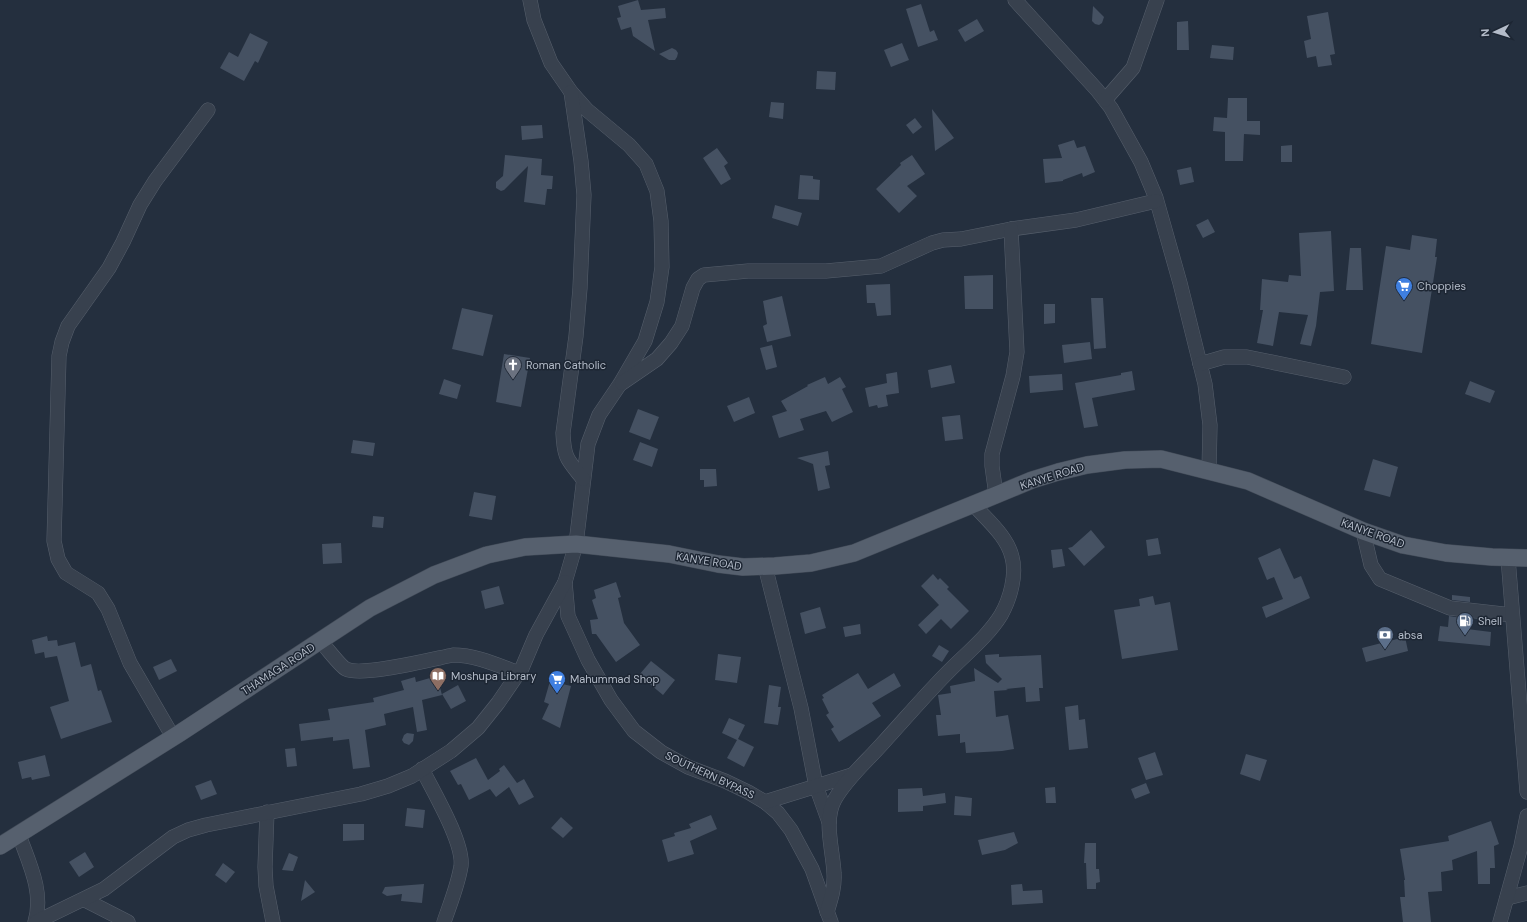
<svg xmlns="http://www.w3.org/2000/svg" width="1527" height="922" font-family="'DM Sans',sans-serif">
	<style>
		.building { fill: #455162 }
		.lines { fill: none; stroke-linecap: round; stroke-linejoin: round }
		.minor-casing { stroke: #565f6c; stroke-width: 15 }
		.major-casing { stroke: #414a57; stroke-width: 18 }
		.minor { stroke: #38414e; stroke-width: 14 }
		.major { stroke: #56606e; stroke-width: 17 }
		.labels { text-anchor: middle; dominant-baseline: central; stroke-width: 3; stroke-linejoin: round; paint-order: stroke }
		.poi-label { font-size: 11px; fill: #b4bcc9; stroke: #1d2633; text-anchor: start }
		.street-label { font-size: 11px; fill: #b4bcc9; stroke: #1d2633 }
	</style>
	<rect width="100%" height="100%" fill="#242f3e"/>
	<g class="building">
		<path d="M638,0L641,10L665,8L666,18L648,20L655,51L633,36L631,27L621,30L617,18L621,17L618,6Z"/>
		<path d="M921,4L930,32L934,30L938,40L918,47L906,9Z"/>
		<path d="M1093,6L1104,17L1102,23L1099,25L1095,24L1092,21Z"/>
		<path d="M1328,12L1335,54L1330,55L1332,65L1318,67L1316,56L1307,58L1304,41L1311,39L1307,16Z"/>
		<path d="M977,19L984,31L965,42L958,30Z"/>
		<path d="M1188,21L1189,50H1177V22Z"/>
		<path d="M250,33L268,42L258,63L255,61L244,81L220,68L229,52L238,57Z"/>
		<path d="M902,43L909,60L891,67L884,50Z"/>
		<path d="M1212,45L1234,47L1233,60L1210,58Z"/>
		<path d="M672,48L676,50L678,53L677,57L675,60H669L659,54Z"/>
		<path d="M817,71L836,72L835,90L816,89Z"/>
		<path d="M1228,98H1247V121H1260V135L1244,134L1243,161H1225V132L1213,131L1214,117L1227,118Z"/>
		<path d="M771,102L784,103L783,119L769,117Z"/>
		<path d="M932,109L954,138L935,151Z"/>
		<path d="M915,118L922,127L913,134L906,125Z"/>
		<path d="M542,125L543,138L522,140L521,126Z"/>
		<path d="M1074,140L1077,148L1085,146L1095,172L1083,177L1082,173L1063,180V181L1045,183L1043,159L1062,158L1058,145Z"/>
		<path d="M1292,145V162H1281V146Z"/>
		<path d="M717,148L728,163L724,166L731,179L721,185L703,158Z"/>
		<path d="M505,155L542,159L541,175L553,176L552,189H547L545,205L524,202L528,166L504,190L501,191L496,188V182L503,176Z"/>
		<path d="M912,155L925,174L907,186L917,196L899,213L876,189L901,165L900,163Z"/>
		<path d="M1191,167L1194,182L1180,185L1177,170Z"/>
		<path d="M800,175L813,176V179L820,180L819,200L798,199Z"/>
		<path d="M775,205L802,213L798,226L772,218Z"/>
		<path d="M1208,219L1215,232L1203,238L1196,225Z"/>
		<path d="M1331,231L1334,291L1320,292L1316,326L1311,346L1300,344L1308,315L1279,312L1273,346L1257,343L1263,310H1260L1262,279L1288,282L1289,275L1301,276L1299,233Z"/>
		<path d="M1412,235L1437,239L1435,257H1437L1422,353L1371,344L1386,246L1410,250Z"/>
		<path d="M1350,248H1361L1363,290H1346Z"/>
		<path d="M993,275V309H965L964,276Z"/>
		<path d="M890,284L891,315L877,316L875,303H867L866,285Z"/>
		<path d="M782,296L791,336L767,342L763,326L767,324L763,301Z"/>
		<path d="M1091,298H1103L1106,348L1094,349Z"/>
		<path d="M1044,304H1055V323L1044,324Z"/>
		<path d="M462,308L493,315L483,356L452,349Z"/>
		<path d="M1090,342L1092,359L1064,363L1062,345Z"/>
		<path d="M772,345L777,367L766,370L760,348Z"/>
		<path d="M504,354L530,358L521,407L496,402Z"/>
		<path d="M951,365L955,383L931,388L928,370Z"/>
		<path d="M1132,371L1135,390L1092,398L1098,426L1084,428L1075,383L1121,375V373Z"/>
		<path d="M897,372L899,393L886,395L888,406L878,408L877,405L869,407L865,388L887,383L886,374Z"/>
		<path d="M1062,374L1063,390L1030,393L1029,376Z"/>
		<path d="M825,377L828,384L840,377L846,387L842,389L853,412L832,422L826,411L800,419L804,430L779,438L772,416L787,411L781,401L808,386L807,385Z"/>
		<path d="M444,379L461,385L457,399L439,394Z"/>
		<path d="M1470,381L1495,391L1490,403L1465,394Z"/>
		<path d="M749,397L755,413L734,422L727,406Z"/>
		<path d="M638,409L659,417L650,440L629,432Z"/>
		<path d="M960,415L963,439L945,441L942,417Z"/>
		<path d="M353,440L375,443L373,456L351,453Z"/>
		<path d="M640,442L658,449L652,467L633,460Z"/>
		<path d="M828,451L830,465L825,466L830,488L818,491L813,464L797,458Z"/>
		<path d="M1373,459L1398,467L1390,497L1364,490Z"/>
		<path d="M700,469H716L717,486L704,487V480H700Z"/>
		<path d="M474,492L496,496L492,520L469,516Z"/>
		<path d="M373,516L384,517L383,528L372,527Z"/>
		<path d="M1091,530L1105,547L1084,566L1068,548L1072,547Z"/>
		<path d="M1158,538L1161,554L1148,556L1146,540Z"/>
		<path d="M341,543L342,563L323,564L322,544Z"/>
		<path d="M1280,548L1294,579L1301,576L1310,598L1266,618L1262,607L1283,599L1274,577L1267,580L1258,558Z"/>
		<path d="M1062,549L1065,566L1053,568L1051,550Z"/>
		<path d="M933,574L938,580L940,578L949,587L947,589L969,611L951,629L941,619L926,634L918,625L939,605L921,586Z"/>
		<path d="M616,582L621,597L618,598L624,623L640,645L616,662L596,634H592L590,620L598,619L592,600L596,598L594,590Z"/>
		<path d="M499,586L504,604L485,609L481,591Z"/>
		<path d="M1452,595L1470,597V602L1452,600Z"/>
		<path d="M1153,596L1155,605L1170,602L1178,650L1122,659L1114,610L1140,606L1139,599Z"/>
		<path d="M820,607L826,628L805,634L800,613Z"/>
		<path d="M1449,616L1468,619L1467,629L1491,632L1490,646L1438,641L1440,626L1448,627Z"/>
		<path d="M860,624L861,634L845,637L843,627Z"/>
		<path d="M47,636L48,641L57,640L58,646L75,642L81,667L91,664L98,691L101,690L112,722L61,739L50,707L69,701L57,656L45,658L44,652L35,654L32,640Z"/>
		<path d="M1405,637L1408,651L1366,662L1362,648Z"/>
		<path d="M939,645L949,651L942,662L932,656Z"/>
		<path d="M718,654L741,657L737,683L715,680Z"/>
		<path d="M999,654V657L1041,655L1043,688H1039L1040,701L1026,702L1025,687L1006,689L1008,690L994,691L996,717L1008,715L1014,749L1002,751L966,753L965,742L960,743V734L938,736L936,715H941L938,695L951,693L950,686L975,681L974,668L998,683L1002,679L986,663L985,655Z"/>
		<path d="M171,659L177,671L159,680L153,667Z"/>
		<path d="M651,661L675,680L663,695L639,675Z"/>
		<path d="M858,673L868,689L894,673L901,686L872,703L881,716L839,742L831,729L834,727L826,715L829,713L822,699L824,698L822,695Z"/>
		<path d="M437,676L442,695L422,700L427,730L417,732L413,707L384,714L386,725L365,730L370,767L353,769L349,739L333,741V737L301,741L299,724L330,720L328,709L374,702L373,698L404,690L401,681L415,677L416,682Z"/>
		<path d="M550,681L571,686L560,728L542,719L549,704L544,702Z"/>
		<path d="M458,685L466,701L451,709L442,694Z"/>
		<path d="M769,685L781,687L778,707H781L778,725L764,723Z"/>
		<path d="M1078,705L1079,720L1085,719L1088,748L1069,750L1065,707Z"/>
		<path d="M729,718L745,725L738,739L754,747L744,767L727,758L737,740L722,733Z"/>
		<path d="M407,733L414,734L413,741L409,745L404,743L402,740L404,735Z"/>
		<path d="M295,748L297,766L287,767L285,749Z"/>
		<path d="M1155,752L1163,775L1146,780L1138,758Z"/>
		<path d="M1246,754L1267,760L1260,781L1240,774Z"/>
		<path d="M45,755L50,776L32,780L31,777L22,779L18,762Z"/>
		<path d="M476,758L488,780L500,771L499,769L504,765L517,783L524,779L534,797L519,805L509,787L496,797L490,789L469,800L461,784L458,785L450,771Z"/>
		<path d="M211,780L217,794L201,800L195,786Z"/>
		<path d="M1146,783L1150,793L1135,799L1131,789Z"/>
		<path d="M1055,787L1056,803H1046L1045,788Z"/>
		<path d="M922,788L923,796L945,793L946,803L923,806V811L898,812V789Z"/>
		<path d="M955,796L972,798L971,816L954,815Z"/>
		<path d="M407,808L425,810L423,828L405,826Z"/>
		<path d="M711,815L717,829L690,841L694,854L668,862L662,840L675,836L674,833L691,828L689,824Z"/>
		<path d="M561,817L573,828L563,838L551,828Z"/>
		<path d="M1491,821L1499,844L1494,846L1495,868H1490V884H1478L1477,851L1452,860L1453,870L1441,872L1442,891L1428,892L1431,922H1403L1400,897H1405L1404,880H1405L1400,849L1449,841L1448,836Z"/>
		<path d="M343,824H364V840L343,841Z"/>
		<path d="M1014,832L1018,843L1005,850L982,855L978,840Z"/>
		<path d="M1085,843H1096V869H1099L1100,882L1096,883V889H1087L1086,863H1084Z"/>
		<path d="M85,852L94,867L79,877L69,862Z"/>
		<path d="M289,853L298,857L293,871L282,870Z"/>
		<path d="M223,863L235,872L226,883L215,875Z"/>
		<path d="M305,880L315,892L301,901Z"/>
		<path d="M424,884L422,903L401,901L402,894L387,896L382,893L385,887Z"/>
		<path d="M1022,884L1023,891L1042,890L1043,903L1012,905L1011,885Z"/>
	</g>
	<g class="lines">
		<defs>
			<g id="minor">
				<path d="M530,0L534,20L551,63L571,92L587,110L629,145L646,164L657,191L661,221L662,267L657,302L645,341L620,384L599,415L588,444L576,544L565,582L568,616L588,660L611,700L634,731L661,752L688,767L725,781L748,792L765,802L778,813L791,830L812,869L831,922"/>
				<path d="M1015,0L1097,90L1111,108L1141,162L1156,198L1180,283L1205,384L1210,425L1209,471"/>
				<path d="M571,92L581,161L584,195L580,288L576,336L563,433C564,459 568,460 583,479"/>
				<path d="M1105,100L1133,68L1157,0"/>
				<path d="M1200,364L1224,357H1247L1344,377"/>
				<path d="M622,383L657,359L671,343L682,326L693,288L698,279L704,275L748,271H826L881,266L932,243L943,240L961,239L1011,229L1076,220L1156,201"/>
				<path d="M996,495L992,466V454L1013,376L1017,352L1011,229"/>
				<path d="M1363,531L1371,565L1380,579L1450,608L1512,615"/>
				<path d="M1508,558L1527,792"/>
				<path d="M765,566L801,708L816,786L829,822"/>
				<path d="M321,642C327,648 340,666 346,669C362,677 433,659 453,655C476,655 497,665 519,673"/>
				<path d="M173,737L130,663L108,609L98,593L66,573L58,559L54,541L59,356L62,342L68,326L109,268L123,242L140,205L155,181L208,110"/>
				<path d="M422,769C433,791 464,843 461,866C458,885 450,904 444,922"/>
				<path d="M765,802L852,775"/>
				<path d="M267,812L265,867L266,886L273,922"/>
				<path d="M19,835C29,863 44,892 35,922"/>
				<path d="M1507,898L1527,893"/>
				<path d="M85,900L128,922"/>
				<path d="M827,912C831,899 835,887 834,873C833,850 823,820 835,799C847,778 866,762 882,744C905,719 926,694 950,670C967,653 988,636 1001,615C1010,599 1017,575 1012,557C1007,536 987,520 973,504"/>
				<path d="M36,922L104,889L173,837L188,830L206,825L361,794L388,786L412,776L451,751L478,728L498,703L522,668L536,635L565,582"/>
				<path d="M1500,922L1521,846L1527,816"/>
			</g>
			<path id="major" d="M0,846L180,733L370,608L434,575L487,555L525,547L576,544L669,554L718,564L743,567L775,566L811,563L854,553L996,495L1032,480L1058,472L1087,465L1125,460L1161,459L1248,481L1363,531L1403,545L1446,553L1492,557L1527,558"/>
		</defs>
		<use href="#minor" class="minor-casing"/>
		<use href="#major" class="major-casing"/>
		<use href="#minor" class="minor"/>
		<use href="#major" class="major"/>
	</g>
	<defs>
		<symbol id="supermarket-pin" viewBox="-11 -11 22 30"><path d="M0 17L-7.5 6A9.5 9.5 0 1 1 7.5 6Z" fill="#3f7fe0" stroke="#1d2633"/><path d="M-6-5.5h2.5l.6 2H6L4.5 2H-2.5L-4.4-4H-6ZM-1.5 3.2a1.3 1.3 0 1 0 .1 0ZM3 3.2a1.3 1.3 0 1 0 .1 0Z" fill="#fff"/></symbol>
		<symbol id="church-pin" viewBox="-11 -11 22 30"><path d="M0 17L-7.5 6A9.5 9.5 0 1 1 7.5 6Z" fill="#6b7280" stroke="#1d2633"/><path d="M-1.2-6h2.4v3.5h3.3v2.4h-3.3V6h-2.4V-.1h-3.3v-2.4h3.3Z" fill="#fff"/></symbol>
		<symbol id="fuel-pin" viewBox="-11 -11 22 30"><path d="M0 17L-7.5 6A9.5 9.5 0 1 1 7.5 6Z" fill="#5c6f8a" stroke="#1d2633"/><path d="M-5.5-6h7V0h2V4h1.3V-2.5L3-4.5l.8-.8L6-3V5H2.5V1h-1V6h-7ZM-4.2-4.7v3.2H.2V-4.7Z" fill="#fff"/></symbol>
		<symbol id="bank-pin" viewBox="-11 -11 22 30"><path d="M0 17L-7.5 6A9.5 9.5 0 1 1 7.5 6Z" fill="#5c6f8a" stroke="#1d2633"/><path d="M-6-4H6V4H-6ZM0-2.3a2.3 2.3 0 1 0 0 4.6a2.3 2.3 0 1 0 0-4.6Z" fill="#fff"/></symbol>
		<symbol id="library-pin" viewBox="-11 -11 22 30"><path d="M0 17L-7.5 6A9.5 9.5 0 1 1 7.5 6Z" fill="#8d6e63" stroke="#1d2633"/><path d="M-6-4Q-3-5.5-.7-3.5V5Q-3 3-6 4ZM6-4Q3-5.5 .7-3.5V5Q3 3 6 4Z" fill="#fff"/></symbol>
	</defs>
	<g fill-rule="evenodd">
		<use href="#supermarket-pin" x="1394" y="276" width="20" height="27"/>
		<use href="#church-pin" x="503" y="355" width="20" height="27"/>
		<use href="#fuel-pin" x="1455" y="611" width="20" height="27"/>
		<use href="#bank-pin" x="1375" y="625" width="20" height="27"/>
		<use href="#library-pin" x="428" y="666" width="20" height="27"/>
		<use href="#supermarket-pin" x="547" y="669" width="20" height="27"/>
	</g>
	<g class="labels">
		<g class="poi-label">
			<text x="1417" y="286">Choppies</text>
			<text x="526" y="365">Roman Catholic</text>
			<text x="1478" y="621">Shell</text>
			<text x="1398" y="635">absa</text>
			<text x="451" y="676">Moshupa Library</text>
			<text x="570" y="679">Mahummad Shop</text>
		</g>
		<g class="street-label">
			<text transform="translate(1052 476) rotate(-17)">KANYE ROAD</text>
			<text transform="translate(1373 533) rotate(20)">KANYE ROAD</text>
			<text transform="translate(709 561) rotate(9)">KANYE ROAD</text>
			<text transform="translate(278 669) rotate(-33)">THAMAGA ROAD</text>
			<text transform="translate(710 775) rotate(25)">SOUTHERN BYPASS</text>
		</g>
	</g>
	<g transform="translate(1495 32) rotate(266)" stroke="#1d2633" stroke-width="3" paint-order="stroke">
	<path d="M0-3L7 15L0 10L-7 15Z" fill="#b4bcc9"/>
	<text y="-6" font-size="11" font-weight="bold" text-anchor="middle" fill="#b4bcc9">N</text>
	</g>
</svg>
